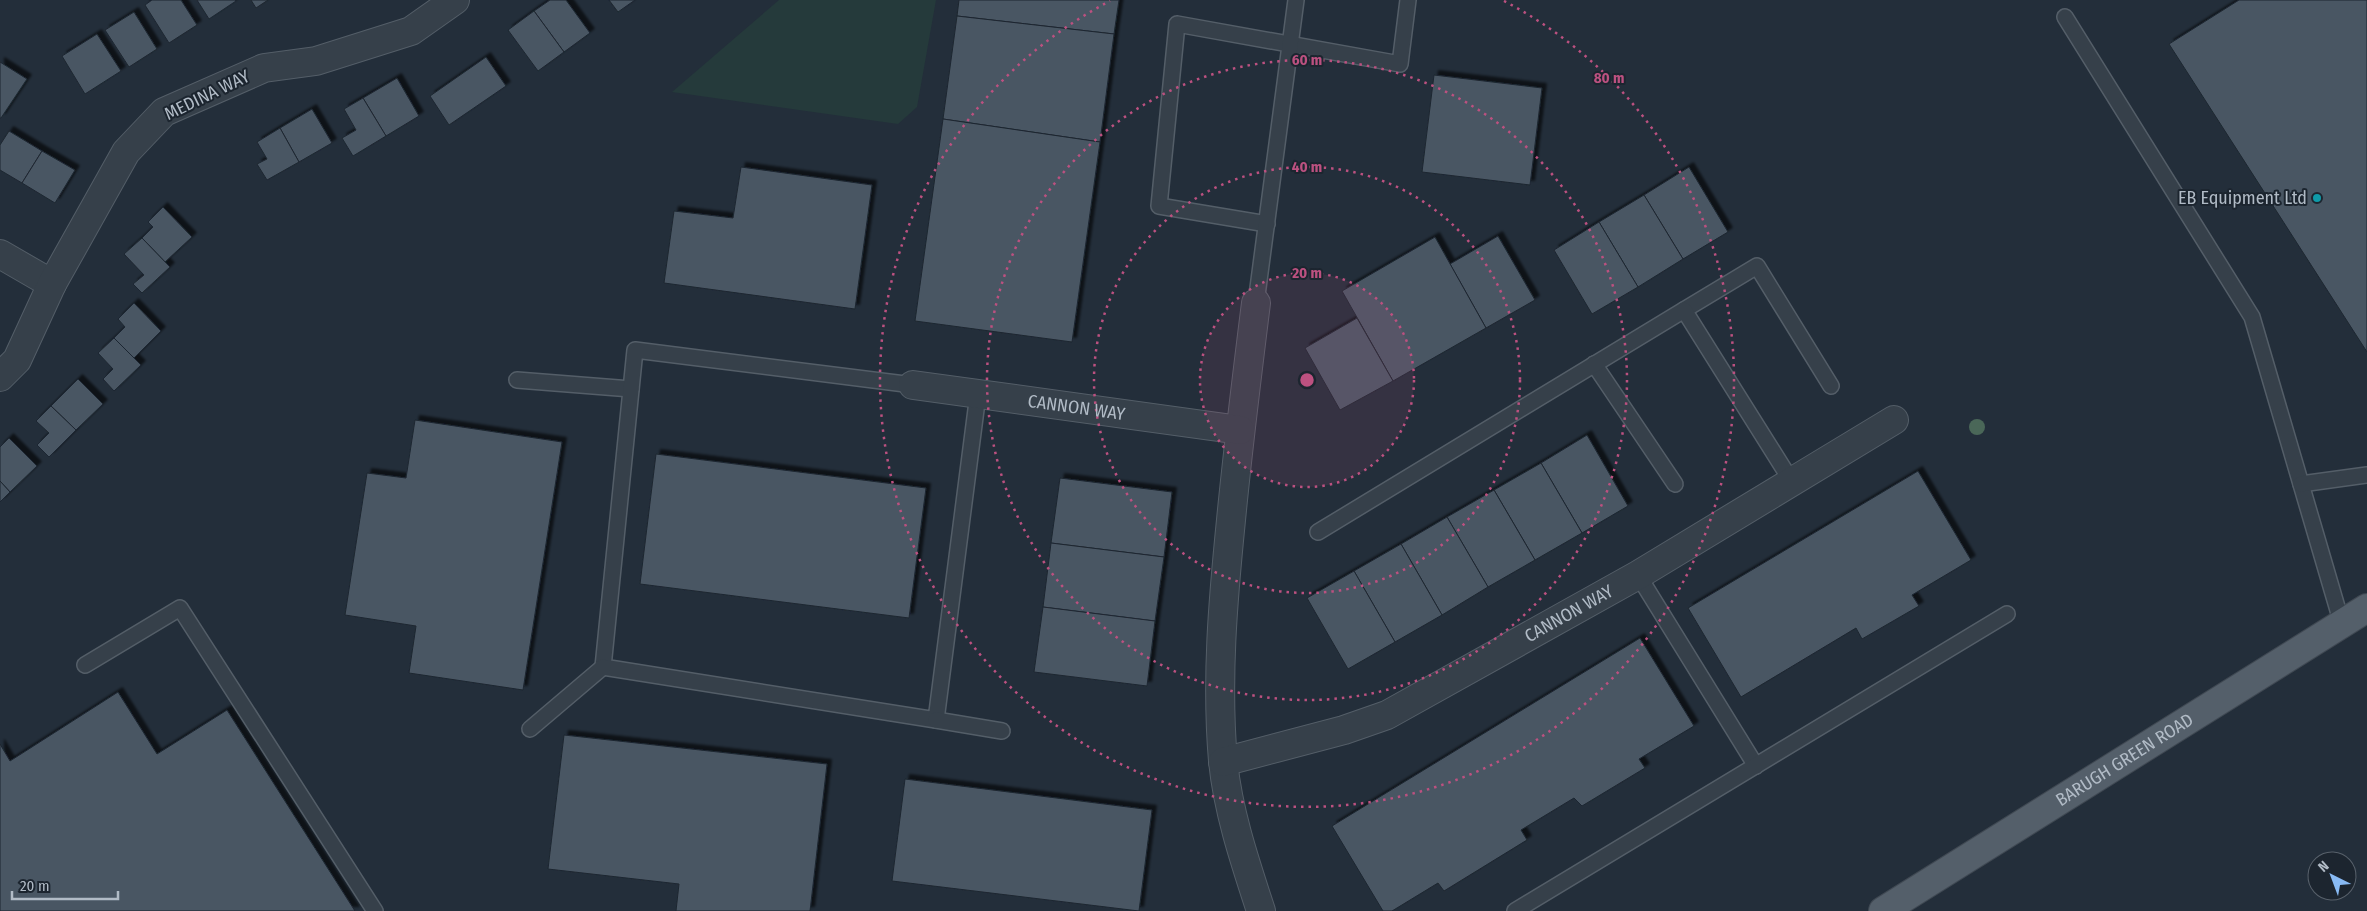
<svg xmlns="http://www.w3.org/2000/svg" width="2367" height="911" font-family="'Fira Sans Condensed',sans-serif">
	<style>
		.green { fill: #253a3b }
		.building { fill: #495663; stroke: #1e2731; filter: url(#shadow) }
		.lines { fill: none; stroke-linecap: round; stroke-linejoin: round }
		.service-casing { stroke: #545e68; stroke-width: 18 }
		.minor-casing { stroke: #545e68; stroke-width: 30 }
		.primary-casing { stroke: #404953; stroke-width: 30 }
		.service { stroke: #36404a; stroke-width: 15 }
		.minor { stroke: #36404a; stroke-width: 28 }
		.primary { stroke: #545f6a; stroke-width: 28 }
		.tree { fill: #4a6758 }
		.ring { fill: none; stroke: #bc5180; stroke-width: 2.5; stroke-dasharray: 2.5 5 }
		.culture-dot { fill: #0f9aa8; stroke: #1c252f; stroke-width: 2 }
		.labels { text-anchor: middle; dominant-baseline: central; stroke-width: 4; stroke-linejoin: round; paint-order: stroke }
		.street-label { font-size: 18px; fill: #b1bbc6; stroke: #1c252f }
		.poi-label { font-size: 18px; fill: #b1bbc6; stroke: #1c252f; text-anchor: end }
		.centre { fill: #bc5180; stroke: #1c252f; stroke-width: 2.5 }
		.ring-label { font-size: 15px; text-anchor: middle; font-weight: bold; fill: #bc5180; stroke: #1c252f; stroke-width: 4; stroke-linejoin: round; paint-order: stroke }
	</style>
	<defs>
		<filter id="shadow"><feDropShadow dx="4.5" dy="-4.5" stdDeviation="1" flood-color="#0009"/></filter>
	</defs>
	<rect width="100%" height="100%" fill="#232e3a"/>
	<path class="green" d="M779,0H936L917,107L898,124L672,92Z"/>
	<g class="building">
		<path d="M152,0H181L197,25L169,43L145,5Z"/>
		<path d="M197,0H235L236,1L209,19Z"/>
		<path d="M251,0H268L256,8Z"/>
		<path d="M550,0H566L590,33L564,52L534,11Z"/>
		<path d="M609,0H635L618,12Z"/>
		<path d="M959,0H1119L1114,34L957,16Z"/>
		<path d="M2239,0H2367V352L2169,44Z"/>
		<path d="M534,11L564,52L538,71L508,30Z"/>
		<path d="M134,12L157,49L129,67L105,30Z"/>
		<path d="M957,16L1114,34L1100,142L943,119Z"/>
		<path d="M97,34L121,71L85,94L62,56Z"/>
		<path d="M486,57L506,86L449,125L430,96Z"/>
		<path d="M0,62L27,79L1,118H0Z"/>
		<path d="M1434,75L1542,88L1530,185L1422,172Z"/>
		<path d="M397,78L419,116L386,136L363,98Z"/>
		<path d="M363,98L386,136L353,156L342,138L356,130L344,109Z"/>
		<path d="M312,109L332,143L299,162L280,128Z"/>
		<path d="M943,119L1100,142L1072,342L915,321Z"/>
		<path d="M280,128L299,162L267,180L257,164L267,159L257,142Z"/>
		<path d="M9,131L42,151L22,183L0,170V145Z"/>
		<path d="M42,151L75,170L55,203L22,183Z"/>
		<path d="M741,167L872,185L855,309L664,283L674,211L733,218Z"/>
		<path d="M1689,167L1728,232L1683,259L1644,195Z"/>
		<path d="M1644,195L1683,259L1638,287L1599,222Z"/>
		<path d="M163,207L192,237L165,262L142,238L153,227L148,222Z"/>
		<path d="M1599,222L1638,287L1592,314L1554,250Z"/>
		<path d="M1498,236L1535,300L1486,328L1450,264Z"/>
		<path d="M1435,237L1486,328L1393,381L1342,291Z"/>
		<path d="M142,238L170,267L142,293L133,284L144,275L124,254Z"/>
		<path d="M134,303L161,331L134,358L114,338L125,327L118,319Z"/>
		<path d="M1357,318L1393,381L1340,410L1305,348Z"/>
		<path d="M114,338L141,365L114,391L103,379L113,369L98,353Z"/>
		<path d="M78,379L103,404L76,430L51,406Z"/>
		<path d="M51,406L76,430L49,457L37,445L49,433L36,421Z"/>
		<path d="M415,420L562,442L523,690L409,673L416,626L345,615L367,473L406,478Z"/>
		<path d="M1587,435L1628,506L1582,533L1541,463Z"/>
		<path d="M9,438L37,466L10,492L0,481V447Z"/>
		<path d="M656,454L926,488L909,618L640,584Z"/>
		<path d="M1541,463L1582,533L1535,560L1494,490Z"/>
		<path d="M1918,471L1971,560L1912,595L1919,606L1862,639L1856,628L1741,697L1688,608Z"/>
		<path d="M1060,478L1172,492L1164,557L1051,543Z"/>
		<path d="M0,481L10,492L0,502Z"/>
		<path d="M1494,490L1535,560L1488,587L1447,517Z"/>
		<path d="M1447,517L1488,587L1442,615L1401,544Z"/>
		<path d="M1051,543L1164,557L1155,621L1043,607Z"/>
		<path d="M1401,544L1442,615L1395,642L1354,571Z"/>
		<path d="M1354,571L1395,642L1348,669L1307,598Z"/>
		<path d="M1043,607L1155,621L1147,686L1034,672Z"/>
		<path d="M1640,638L1694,726L1639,759L1645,768L1582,806L1574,798L1521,830L1527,840L1444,891L1438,883L1392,911H1383L1332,826Z"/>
		<path d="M118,692L157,754L227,710L355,911H0V744L10,761Z"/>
		<path d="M564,735L827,764L810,911H676L679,884L548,869Z"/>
		<path d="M905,779L1152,810L1139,911L892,881Z"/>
	</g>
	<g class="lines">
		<defs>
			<g id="service">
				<path d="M2065,17L2252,317L2342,624"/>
				<path d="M1267,224L1159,206L1177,24L1400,64L1408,0"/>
				<path d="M1256,303L1296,0"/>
				<path d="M1684,310L1757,266L1831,386"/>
				<path d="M1594,364L1675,484"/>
				<path d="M517,380L631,389"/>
				<path d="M913,385L635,350L603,667L936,720L978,394"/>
				<path d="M2301,484L2367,475"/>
				<path d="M1318,532L1684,310L1792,482"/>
				<path d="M1638,575L1756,766"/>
				<path d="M85,665L180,608L375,911"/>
				<path d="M936,720L1002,731"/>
				<path d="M530,729L603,667"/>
				<path d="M1515,911L2007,614"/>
			</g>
			<g id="minor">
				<path d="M0,254L52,284"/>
				<path d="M1256,303C1247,375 1238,447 1231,520C1223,600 1216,680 1223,761C1228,812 1245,862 1261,911"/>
				<path d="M0,377L17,360L52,284L126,152L164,112L264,68L316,61L411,31L455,0"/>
				<path id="s1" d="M913,385L1240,430"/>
				<path id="s2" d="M1223,762L1344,730L1387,715L1638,575L1894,420"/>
			</g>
			<g id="primary">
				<path id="s3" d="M1883,911L2367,608"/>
			</g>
		</defs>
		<use href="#service" class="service-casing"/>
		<use href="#minor" class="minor-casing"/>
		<use href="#primary" class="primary-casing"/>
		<use href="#service" class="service"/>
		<use href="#minor" class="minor"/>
		<use href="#primary" class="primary"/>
	</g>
	<circle class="tree" cx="1977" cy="427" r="8"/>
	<circle cx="1307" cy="380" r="107" fill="#bc5180" fill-opacity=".12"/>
	<g class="ring">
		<circle cx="1307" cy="380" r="107"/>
		<circle cx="1307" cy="380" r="213"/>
		<circle cx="1307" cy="380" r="320"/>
		<path d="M1504 1A427 427 0 1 1 1110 1"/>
	</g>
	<circle class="culture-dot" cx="2317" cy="198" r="5"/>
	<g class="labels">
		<g class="street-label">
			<text transform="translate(207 95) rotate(-26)">MEDINA WAY</text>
			<text stroke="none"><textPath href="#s1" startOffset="165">CANNON WAY</textPath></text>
			<text stroke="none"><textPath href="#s2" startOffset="379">CANNON WAY</textPath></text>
			<text stroke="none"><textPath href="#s3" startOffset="285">BARUGH GREEN ROAD</textPath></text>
		</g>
		<g class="poi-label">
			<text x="2307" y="198">EB Equipment Ltd</text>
		</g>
	</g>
	<circle cx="1307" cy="380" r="8" class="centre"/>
	<g class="ring-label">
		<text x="1307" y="65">60 m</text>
		<text x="1609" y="83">80 m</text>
		<text x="1307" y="172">40 m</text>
		<text x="1307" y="278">20 m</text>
	</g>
	<g transform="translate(2332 876) rotate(318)"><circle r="24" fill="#1c252f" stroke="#58616b"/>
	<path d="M0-4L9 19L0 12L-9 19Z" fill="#88baf4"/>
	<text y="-8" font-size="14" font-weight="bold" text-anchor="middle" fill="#b1bbc6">N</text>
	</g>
	<path d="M12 891v8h106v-8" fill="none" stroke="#b1bbc6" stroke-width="2.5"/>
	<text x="20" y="891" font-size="15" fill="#b1bbc6" stroke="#1c252f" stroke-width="4" paint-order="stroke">20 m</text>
</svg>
